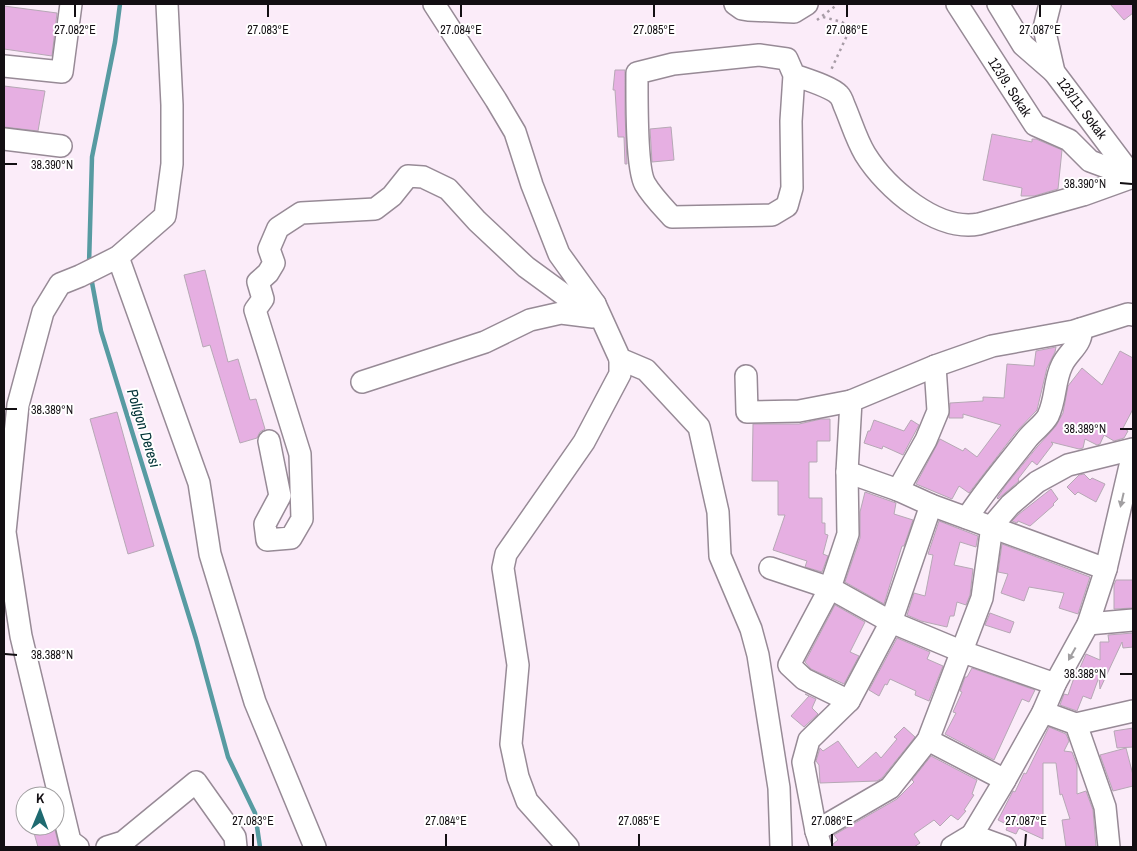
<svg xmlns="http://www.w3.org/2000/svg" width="1137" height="851" font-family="'Archivo Narrow',sans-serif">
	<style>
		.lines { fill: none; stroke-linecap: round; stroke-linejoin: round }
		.stream { stroke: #579ba2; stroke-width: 4.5 }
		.building { fill: #e6afe2; stroke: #b6a8b5 }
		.minor-casing { stroke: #978a96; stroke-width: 24 }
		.path { stroke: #a79ca6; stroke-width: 2.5; stroke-dasharray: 2.5 4; stroke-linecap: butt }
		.minor { stroke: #fff; stroke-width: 21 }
		.oneway { fill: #a19fa1 }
		.ticks { fill: none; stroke: #130f13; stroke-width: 2 }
		.labels { text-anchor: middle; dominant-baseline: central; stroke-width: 4; stroke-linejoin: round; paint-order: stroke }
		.street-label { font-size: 14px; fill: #130f13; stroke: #fff }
		.water-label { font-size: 15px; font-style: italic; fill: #003236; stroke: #fff }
		.ticks-label { font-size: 12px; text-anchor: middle; fill: #130f13; stroke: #fff; stroke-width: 4; stroke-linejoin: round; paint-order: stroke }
	</style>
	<rect width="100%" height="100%" fill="#fbecf9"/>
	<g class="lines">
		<g class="stream">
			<path d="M89,265L92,157L115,42L120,4"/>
			<path d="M91,277L101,331L196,639L228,757L255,813L260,847"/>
		</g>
	</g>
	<g class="building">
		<path d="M1110,4H1133V13L1124,20Z"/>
		<path d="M4,6L57,13L52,56L4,49Z"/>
		<path d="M615,70H625V113L627,164H625L624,137H618L615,90H613Z"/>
		<path d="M4,86L45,91L38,131L4,127Z"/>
		<path d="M671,127L674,160L652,162L650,129Z"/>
		<path d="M992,134L1032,142V139H1036L1062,150L1058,189L1034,196H1021L1022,188L983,180Z"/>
		<path d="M205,270L228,362L238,359L250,400L256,399L265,429L260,432L257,438L240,443L210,345L203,347L184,275Z"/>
		<path d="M1056,347L1055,352L1047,368L1037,410L1017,431L969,493L959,486L952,499L916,484L940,439L963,451L965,448L977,457L1001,425L963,414V418H949L950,403L983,401V397L1004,398L1007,364L1034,366L1036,351Z"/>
		<path d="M1120,351L1133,358V409L1123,428L1128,431L1124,438L1114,441L1104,435L1100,444L1097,445L1085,439L1083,448L1079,449L1051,442L1053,444L1037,465L1032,461L1018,479L1019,481L998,499L997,498L1006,485L1037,447L1056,426L1063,413L1068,386L1082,368L1102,385Z"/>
		<path d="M117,412L154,546L128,554L90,419Z"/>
		<path d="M821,419H830V441H817V462H809V498H822V523H825V534L828,535L823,554L828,556L822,572L805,567L807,561L773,550L785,515H778V481H752L753,424H799Z"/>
		<path d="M874,420L904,431L911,420L919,425L903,455L883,446L882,449L864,443L868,431H870Z"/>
		<path d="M1084,474L1090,480L1092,478L1105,484L1096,502L1078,492L1075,495L1067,487L1079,475Z"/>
		<path d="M1051,489L1058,499L1053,504L1054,505L1030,526L1018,521L1017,523L1012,521L1019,514Z"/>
		<path d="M865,492L896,503L894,514L913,520L904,546H902L884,604L845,582L860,538V512Z"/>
		<path d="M939,521L978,536L976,547L960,542L954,565L973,569L970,595L966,605L957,602L954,616H950L947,627L921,621L907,615L914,593L925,596L933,555L928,554Z"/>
		<path d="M1002,544L1090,577L1078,614L1059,608L1064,593L1029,587L1024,601L1001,593L1008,574L998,572Z"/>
		<path d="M1116,580H1133V608L1114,609V585Z"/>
		<path d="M835,605L865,622L850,652L859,656L844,684L811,669L805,662Z"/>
		<path d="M990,613L1014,622L1010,633L985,625Z"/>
		<path d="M1133,633V647L1123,648L1122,642L1100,689L1099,677L1091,699L1083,696L1077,711L1060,705L1064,694L1068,695L1076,672H1078L1086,654L1100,660V642H1109L1108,635Z"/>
		<path d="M897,638L930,652L927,659L943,666L929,701L915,695L916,691L890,679L887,685L885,684L879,696L869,690Z"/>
		<path d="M972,668L1035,690L1029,702L1022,699L994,760L945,734L956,713L953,712L962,692L960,691L965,677H967Z"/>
		<path d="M805,694L816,699L812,708L818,714L804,727L791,716L809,696Z"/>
		<path d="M904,727L915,737L882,778L877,781L820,783L819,765L816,761L820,748L823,751L838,741L858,768L876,752L881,758L897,739L894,737Z"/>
		<path d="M1049,727L1066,734L1069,741L1064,751L1072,752L1077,765V794L1086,791L1093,810L1096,847H1066L1062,820L1070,819L1062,794L1060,795L1056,763H1043V839L1019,828L1016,834L1006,830L1008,825L998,820L1013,791L1015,792L1024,773L1026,774Z"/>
		<path d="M1133,728V747L1117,748L1114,731Z"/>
		<path d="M1126,748L1133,775V786L1113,791L1100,755Z"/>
		<path d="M931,756L977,780L972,794L974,795L964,810L966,811L958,820L951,815L940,826L934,820L914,834L920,843L914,847H833V844L838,840L834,835L897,799L914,782L912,780Z"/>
		<path d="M32,826H54L59,846L38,847Z"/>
	</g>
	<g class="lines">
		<defs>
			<g id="minor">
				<path d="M434,4L496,100L515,132L532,185L559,254L595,304L620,359L646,370L699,427L718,512L720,556L751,629L758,655L779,788L781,847"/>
				<path d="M735,4L742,9L748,10L794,12L807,4"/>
				<path d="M957,4L1035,125L1069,140L1090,161L1133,177"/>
				<path d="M998,4L1023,45L1054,72"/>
				<path d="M1050,4L1044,28L1054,72L1133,177"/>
				<path d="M4,66L62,72L71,4"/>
				<path d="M794,75L791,121L792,188L787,206L772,215L672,217C663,207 652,196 645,184C636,168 637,94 637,73L673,64L759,55L787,59L794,75C805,79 832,87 839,95C841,97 843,102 844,105C851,121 856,139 865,154C886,188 937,232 979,224L1083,195L1133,177"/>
				<path d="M4,139L61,146"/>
				<path d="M118,257L199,483L210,554L255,702L315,847"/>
				<path d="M746,376L747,412L799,411L851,401"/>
				<path d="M362,382L485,342L530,320L561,313L593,317"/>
				<path d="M269,441L280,496L265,524L267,540L291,538L302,519L300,454L255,310L263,299L258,282L268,273L274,263L269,249L278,228L301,213L375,209L392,196L408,176L423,177L448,189L477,221L526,267L578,305L595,304"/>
				<path d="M847,472L898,490L931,505L1106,569"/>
				<path d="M898,490L926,440L938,411L935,366"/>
				<path d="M967,518C985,490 1007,465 1027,439C1034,430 1043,425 1048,416C1056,400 1054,381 1062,365C1068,352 1083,344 1081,329"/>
				<path d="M770,568L830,588L891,622L963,652L1055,684"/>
				<path d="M1088,624L1133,620"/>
				<path d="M849,701L804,679L789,665L830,588L848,534L847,472L851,401L935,366L992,346L1074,331L1128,314L1133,315"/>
				<path d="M1043,712L1076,724L1133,711"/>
				<path d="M1076,724L1105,807L1109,847"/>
				<path d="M928,740L1005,780"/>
				<path d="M816,831L890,788L928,740L982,598L992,526L1010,505L1037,482L1068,465L1133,449"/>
				<path d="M78,847L70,841L21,636L5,532L18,405L43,312L60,284L80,276L118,257L165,216L172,164V105L167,4"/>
				<path d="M107,847L123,842L196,782L235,837L236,847"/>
				<path d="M568,847L527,801L518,777L511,744L518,665L503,568L506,554L584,442L620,374V359"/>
				<path d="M821,847L816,831L803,762L809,740L849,701L891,622L931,505"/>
				<path d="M952,847L972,835"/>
				<path d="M1005,847L972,835L1005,780L1043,712L1055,684L1088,624L1106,569L1133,453"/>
			</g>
		</defs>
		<use href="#minor" class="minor-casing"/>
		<g class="path">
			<path d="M823,17L842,22L850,29L831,70"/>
			<path d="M817,20L838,4"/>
		</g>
		<use href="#minor" class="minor"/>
	</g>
	<defs><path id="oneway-solid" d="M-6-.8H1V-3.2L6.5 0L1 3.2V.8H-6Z" transform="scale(1.25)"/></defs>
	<g class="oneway">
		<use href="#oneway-solid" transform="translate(1122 500) rotate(103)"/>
		<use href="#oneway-solid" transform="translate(1072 654) rotate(119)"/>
	</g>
	<path class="ticks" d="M75,17V5M268,17V5M461,17V5M654,17V5M847,17V5M1040,17V5M5,164H17M1120,183L1132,184M5,409H17M1120,429H1132M5,654L17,655M1120,674H1132M253,846V834M446,846V834M639,846V834M832,846V834M1025,846L1026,834"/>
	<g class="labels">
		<g class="street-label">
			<text transform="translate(1010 87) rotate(57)">123/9. Sokak</text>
			<text transform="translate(1082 108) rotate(53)">123/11. Sokak</text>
		</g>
		<g class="water-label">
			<text transform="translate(144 428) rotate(73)">Poligon Deresi</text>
		</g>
	</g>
	<g class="ticks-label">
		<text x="75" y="34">27.082°E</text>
		<text x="268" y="34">27.083°E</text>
		<text x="461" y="34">27.084°E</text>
		<text x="654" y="34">27.085°E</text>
		<text x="847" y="34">27.086°E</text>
		<text x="1040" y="34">27.087°E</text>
		<text x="52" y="169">38.390°N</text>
		<text x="1085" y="188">38.390°N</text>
		<text x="52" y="414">38.389°N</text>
		<text x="1085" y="433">38.389°N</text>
		<text x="52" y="659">38.388°N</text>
		<text x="1085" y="678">38.388°N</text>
		<text x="253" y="825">27.083°E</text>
		<text x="446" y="825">27.084°E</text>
		<text x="639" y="825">27.085°E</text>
		<text x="832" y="825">27.086°E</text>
		<text x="1026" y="825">27.087°E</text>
	</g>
	<rect width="1137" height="851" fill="none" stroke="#130f13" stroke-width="10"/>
	<g transform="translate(40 811) rotate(1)"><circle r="24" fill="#ffffff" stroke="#a19fa1"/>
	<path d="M0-4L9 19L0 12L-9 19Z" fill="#1e6a70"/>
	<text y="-8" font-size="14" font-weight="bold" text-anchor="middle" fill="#130f13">K</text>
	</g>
</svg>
